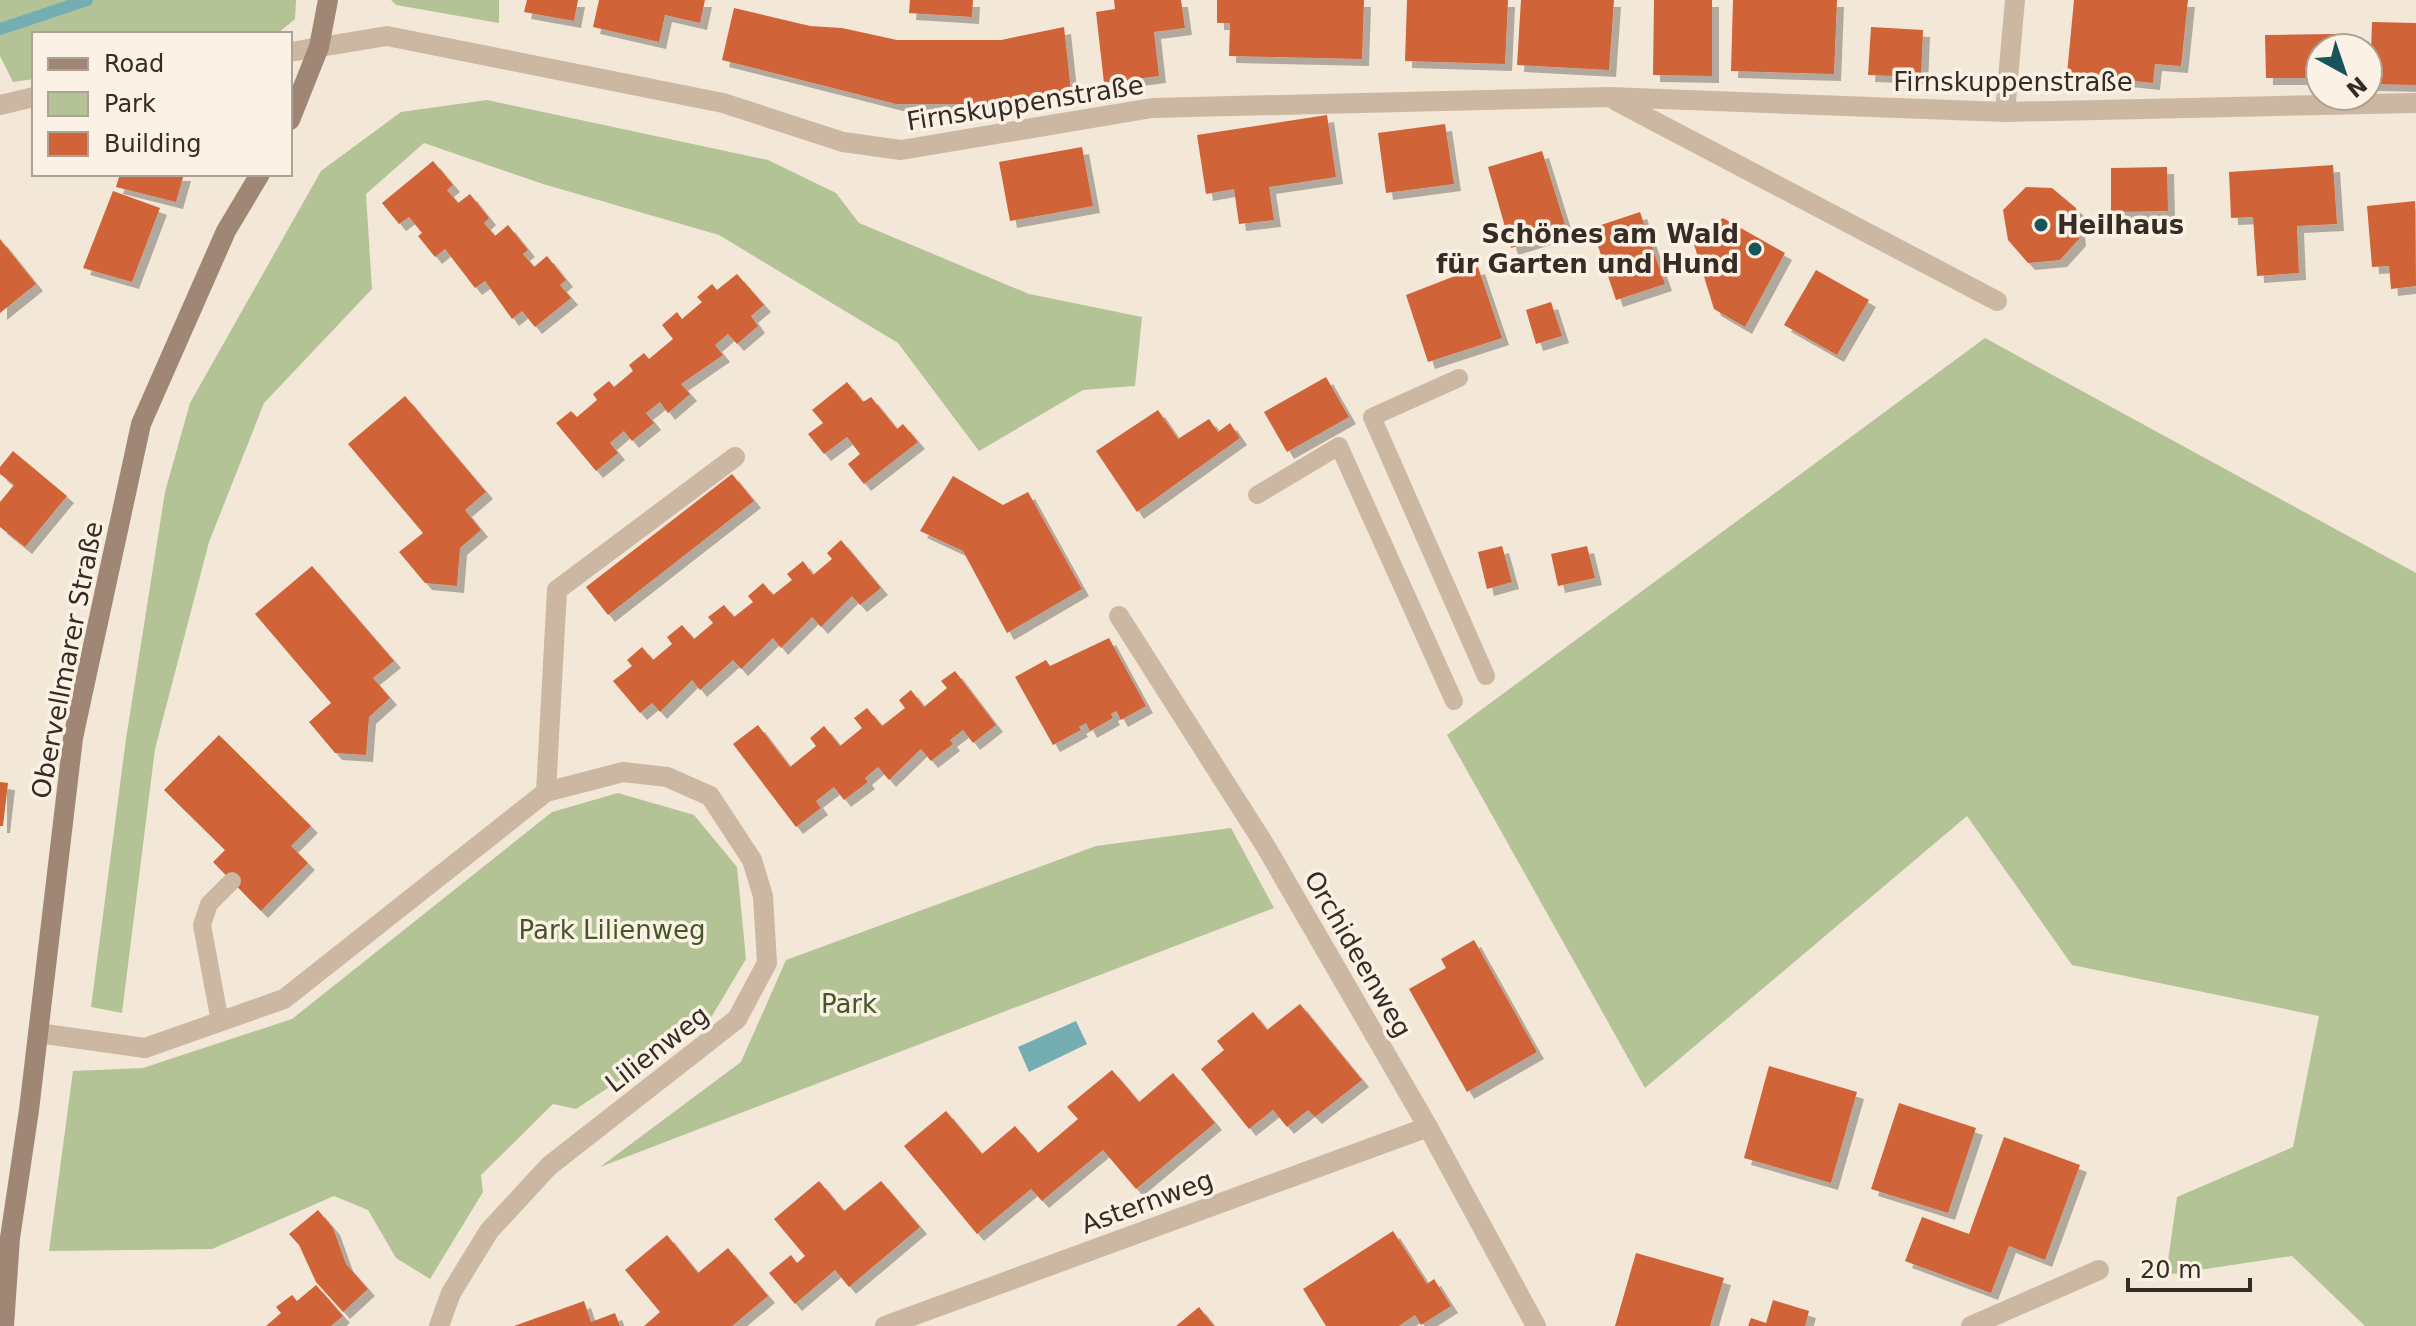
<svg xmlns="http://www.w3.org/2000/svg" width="2416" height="1326" font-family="'DejaVu Sans',sans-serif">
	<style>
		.green { fill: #b3c396 }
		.water { fill: #74aeb3 }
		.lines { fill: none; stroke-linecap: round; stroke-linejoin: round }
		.stream { stroke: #74aeb3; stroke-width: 12 }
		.building { fill: #d16338; filter: url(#shadow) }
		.lane { stroke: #ccb7a3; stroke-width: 18 }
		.street { stroke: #ccb7a3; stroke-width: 20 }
		.secondary { stroke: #a08674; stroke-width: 20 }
		.poi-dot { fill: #17545b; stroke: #fbf1e4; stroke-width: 3 }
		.labels { text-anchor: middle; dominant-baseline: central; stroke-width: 7; stroke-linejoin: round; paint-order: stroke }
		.street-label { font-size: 26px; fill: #362b25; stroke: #fbf1e4 }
		.poi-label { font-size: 26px; font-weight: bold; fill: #362b25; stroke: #fbf1e4; text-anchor: start }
		.park-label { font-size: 26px; fill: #445727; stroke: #fbf1e4 }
	</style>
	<defs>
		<filter id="shadow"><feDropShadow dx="7" dy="7" stdDeviation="0" flood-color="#0004"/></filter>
	</defs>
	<rect width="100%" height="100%" fill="#f3e7d8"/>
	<g class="green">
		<path d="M0,0H296L295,19L277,34H34V79L13,82L0,56Z"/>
		<path d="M391,0H499V23L396,5Z"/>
		<path d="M487,100L768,160L836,193L859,223L1029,294L1142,317L1135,386L1083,390L979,451L898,343L719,235L543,184L424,143L366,194L372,289L264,403L209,542L155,749L122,1013L91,1007L126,739L165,492L190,403L321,171L401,112Z"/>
		<path d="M1985,338L2416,573V1326H2365L2292,1256L2166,1275L2177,1197L2293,1147L2319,1016L2072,965L1967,816L1645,1088L1447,735Z"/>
		<path d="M618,793L694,815L737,867L746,959L709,1021L576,1109L553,1104L481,1175L483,1192L430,1279L396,1258L368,1210L334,1196L212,1249L49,1251L73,1071L143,1068L292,1019L552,812Z"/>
		<path d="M1231,828L1274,908L600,1167L741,1062L786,960L1096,846Z"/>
	</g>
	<path class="water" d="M1076,1021L1087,1044L1029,1072L1018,1047Z"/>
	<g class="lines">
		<path class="stream" d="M0,29L87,0"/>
	</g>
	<g class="building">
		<path d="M527,0H578L574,21L524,12Z"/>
		<path d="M599,0H705L700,23L665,15L659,42L593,27Z"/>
		<path d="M910,0H973L972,17L909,13Z"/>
		<path d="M1114,0H1181L1185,28L1154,32L1159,76L1104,83L1096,12L1115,9Z"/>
		<path d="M1217,0H1364L1362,59L1229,56L1230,23H1217Z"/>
		<path d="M1407,0H1508L1505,64L1405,61Z"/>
		<path d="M1521,0H1614L1609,70L1517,65Z"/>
		<path d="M1654,0H1712V76L1653,75Z"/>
		<path d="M1733,0H1837L1834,74L1731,71Z"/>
		<path d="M2074,0H2188L2181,66L2155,64L2153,83L2067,74Z"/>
		<path d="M734,8L810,26L842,28L897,40H1001L1064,27L1071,91L1002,104H896L722,60Z"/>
		<path d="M2372,22L2416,23V85L2370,84Z"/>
		<path d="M1871,27L1923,30L1921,77L1868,75Z"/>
		<path d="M2335,34V48H2320V78H2266L2265,35Z"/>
		<path d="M1327,115L1336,177L1269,187L1274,220L1239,224L1234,189L1206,194L1197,135Z"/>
		<path d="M1445,124L1454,184L1386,193L1378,133Z"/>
		<path d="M1082,147L1093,206L1010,221L999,162Z"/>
		<path d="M1542,151L1567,231L1511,248L1488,167Z"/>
		<path d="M433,161L453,185L447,190L458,203L470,194L489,218L484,223L495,236L508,225L528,250L523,254L534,267L547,256L566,280L560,285L571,298L535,327L522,311L512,319L485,281L475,288L445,249L435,257L418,236L422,233L409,217L399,224L382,203Z"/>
		<path d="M2333,165L2337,224L2297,226L2299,273L2257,276L2253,217L2231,218L2229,172Z"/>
		<path d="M2167,167L2168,211L2111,212V168Z"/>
		<path d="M120,174H184L176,202L116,187Z"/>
		<path d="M2026,187L2052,188L2076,208L2079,239L2060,260L2028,263L2008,240L2003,210Z"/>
		<path d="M113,191L160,208L132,282L83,268Z"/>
		<path d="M2415,201L2416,286L2391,289L2389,266L2372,267L2367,206Z"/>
		<path d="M1640,212L1665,284L1616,300L1592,228Z"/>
		<path d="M1723,218L1785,253L1745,327L1714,309L1693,241Z"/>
		<path d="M0,239L36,284L0,313Z"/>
		<path d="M1478,267L1502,338L1428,362L1406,295Z"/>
		<path d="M1816,270L1869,300L1837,355L1784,325Z"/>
		<path d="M737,274L764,305L751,316L758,326L737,344L728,334L715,345L723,355L681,384L690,394L668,413L660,402L646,413L654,423L632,441L624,431L610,443L618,453L596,471L556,423L571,411L577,417L597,400L593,394L609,381L614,387L633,371L629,365L644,353L649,359L673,339L662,325L677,312L682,319L702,302L697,297L712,284L717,290Z"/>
		<path d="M1551,302L1562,336L1536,344L1526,310Z"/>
		<path d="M1326,377L1349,417L1287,452L1264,412Z"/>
		<path d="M847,382L863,402L871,397L897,429L903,424L918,442L864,484L848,464L860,454L847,437L824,454L808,434L823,423L812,410Z"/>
		<path d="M405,396L486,492L465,510L481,530L460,548L457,586L425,583L399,552L423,533L348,444Z"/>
		<path d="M1158,410L1178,439L1209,419L1218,432L1230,423L1240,438L1137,512L1096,451Z"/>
		<path d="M13,451L67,496L25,547L0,527V502L14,485L0,474V467Z"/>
		<path d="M732,474L754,501L608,615L586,587Z"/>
		<path d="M953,476L1003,505L1028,492L1082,589L1007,633L963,551L920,531Z"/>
		<path d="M841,540L881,588L860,605L852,596L821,627L812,617L781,648L773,638L741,669L733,660L700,690L692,680L660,712L652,703L640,713L613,681L632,666L627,660L642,647L653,660L672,644L667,637L682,625L694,639L713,623L708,617L724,605L734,617L753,602L748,596L763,583L773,595L792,580L787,574L803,561L813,575L832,559L827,553Z"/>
		<path d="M1502,546L1512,582L1487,589L1478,552Z"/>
		<path d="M1587,546L1595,578L1558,586L1551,554Z"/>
		<path d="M312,566L394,661L373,678L390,698L369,717L366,755L335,753L309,722L331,703L255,614Z"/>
		<path d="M1109,638L1146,706L1121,720L1116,711L1111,714L1113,718L1090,731L1086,723L1079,727L1081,730L1053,745L1015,677L1046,660L1050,666Z"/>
		<path d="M955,671L996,725L973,743L963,730L950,740L953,744L931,761L921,749L889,780L878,767L865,778L868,782L844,800L834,787L816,801L821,808L796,827L733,744L758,725L790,767L816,746L810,738L824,726L840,746L862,728L854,718L867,708L882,726L905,708L899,700L911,690L924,707L947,688L941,681Z"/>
		<path d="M219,735L311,826L291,846L308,863L261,911L213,862L225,850L164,790Z"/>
		<path d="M0,782L8,783L3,826H0Z"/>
		<path d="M1474,940L1537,1052L1467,1092L1409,989L1446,968L1441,959Z"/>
		<path d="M1300,1004L1362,1080L1315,1117L1308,1110L1287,1127L1273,1110L1249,1129L1201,1069L1224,1050L1217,1041L1253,1012L1267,1030Z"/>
		<path d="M1769,1066L1857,1092L1831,1183L1744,1158Z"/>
		<path d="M1112,1070L1139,1102L1173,1073L1215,1123L1136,1189L1103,1150L1042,1201L1031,1189L977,1234L904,1146L946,1111L982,1154L1015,1126L1038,1153L1078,1119L1067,1107Z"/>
		<path d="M1899,1103L1976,1128L1948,1213L1871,1189Z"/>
		<path d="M2004,1137L2080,1165L2045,1260L2009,1246L1991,1293L1905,1261L1922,1217L1969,1234Z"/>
		<path d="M819,1181L844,1211L881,1181L920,1227L849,1287L835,1270L795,1304L769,1273L791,1255L797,1263L805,1256L774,1219Z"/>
		<path d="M318,1210L333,1228L346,1264L368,1289L343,1312L316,1282L299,1245L289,1234Z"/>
		<path d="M1393,1231L1427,1284L1434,1279L1451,1306L1421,1325L1415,1315L1399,1326H1326L1303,1289Z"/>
		<path d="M667,1235L698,1273L728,1248L768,1296L732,1326H644L660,1312L625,1270Z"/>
		<path d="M1636,1253L1724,1278L1710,1326H1615Z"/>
		<path d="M316,1285L343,1316L331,1326H266L281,1313L276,1307L292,1295L297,1301Z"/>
		<path d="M1773,1300L1809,1311L1805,1326H1748L1751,1318L1766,1323Z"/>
		<path d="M584,1301L591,1322L615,1313L620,1326H514Z"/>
		<path d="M1199,1307L1214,1326H1176Z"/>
	</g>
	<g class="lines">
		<g class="lane">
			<path d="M1459,378L1372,417L1486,676"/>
			<path d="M1257,495L1339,446L1454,701"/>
			<path d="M220,1022L202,925L209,904L232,881"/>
		</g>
		<g class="street">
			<path d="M290,52L387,36L723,103L843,142L901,150L1152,108L1609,97L2005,112L2416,103"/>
			<path d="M1616,101L1997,301"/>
			<path d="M0,105L34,97"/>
			<path d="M2005,112L2015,0"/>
			<path d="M1119,616L1266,847L1428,1127L1536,1326"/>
			<path d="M546,792L557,590L735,457"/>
			<path d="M38,1033L145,1048L284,999L546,792L623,772L667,777L710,796L752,860L763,896L767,963L737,1019L549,1166L489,1231L451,1293L439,1326"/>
			<path d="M885,1326L1428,1127"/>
			<path d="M1971,1326L2099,1270"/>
		</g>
		<g class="secondary">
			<path d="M290,120L319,47L328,0"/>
			<path d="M4,1326L10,1238L29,1110L73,738L141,424L226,231L260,174"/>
		</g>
	</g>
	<g class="poi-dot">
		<circle cx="2041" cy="225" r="8"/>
		<circle cx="1755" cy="249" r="8"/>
	</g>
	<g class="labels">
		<g class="street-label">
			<text x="2013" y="82">Firnskuppenstraße</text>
			<text transform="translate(1025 103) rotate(-9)">Firnskuppenstraße</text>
			<text transform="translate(67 660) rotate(-79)">Obervellmarer Straße</text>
			<text transform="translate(1358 954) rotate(60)">Orchideenweg</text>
			<text transform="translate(657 1049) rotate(-38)">Lilienweg</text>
			<text transform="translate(1147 1202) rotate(-20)">Asternweg</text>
		</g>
		<g class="poi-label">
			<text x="2057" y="225">Heilhaus</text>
			<text x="1739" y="234" text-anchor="end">Schönes am Wald<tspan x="1739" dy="30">für Garten und Hund</tspan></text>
		</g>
		<g class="park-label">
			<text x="612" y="930">Park Lilienweg</text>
			<text x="849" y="1004">Park</text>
		</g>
	</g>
	<rect x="32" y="32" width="260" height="144" fill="#fbf1e4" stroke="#aca298" stroke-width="2"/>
	<rect x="48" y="58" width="40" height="12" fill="#a08674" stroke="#aca298" stroke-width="2"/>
	<text x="104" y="72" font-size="24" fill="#362b25">Road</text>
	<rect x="48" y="92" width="40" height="24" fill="#b3c396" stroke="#aca298" stroke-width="2"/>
	<text x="104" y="112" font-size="24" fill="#362b25">Park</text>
	<rect x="48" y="132" width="40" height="24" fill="#d16338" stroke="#aca298" stroke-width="2"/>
	<text x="104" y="152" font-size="24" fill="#362b25">Building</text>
	<g transform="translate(2344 72) rotate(140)"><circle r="38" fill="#fbf1e4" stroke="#aca298" stroke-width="2"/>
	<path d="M0-6L14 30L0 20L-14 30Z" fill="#17545b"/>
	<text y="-12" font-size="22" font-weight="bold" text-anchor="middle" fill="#362b25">N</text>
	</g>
	<path d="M2128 1278v12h122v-12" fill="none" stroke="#362b25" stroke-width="4"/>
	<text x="2140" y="1278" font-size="24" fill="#362b25" stroke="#fbf1e4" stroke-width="6" paint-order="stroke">20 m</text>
</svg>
